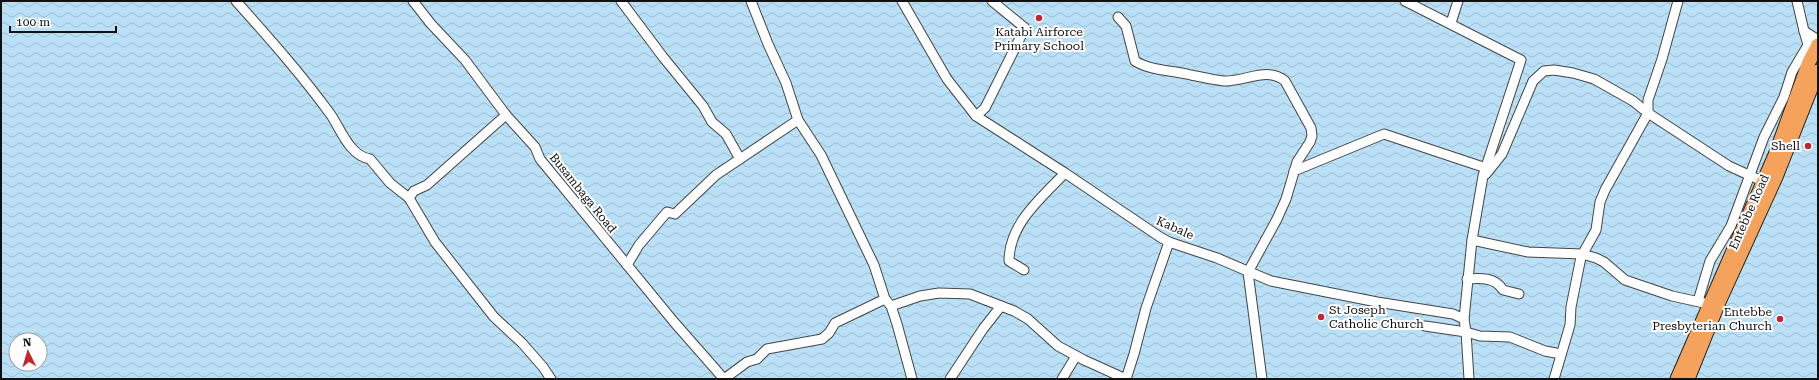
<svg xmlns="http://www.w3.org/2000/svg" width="1819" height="380" font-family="'Roboto Serif',serif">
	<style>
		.water { fill: url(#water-waves); stroke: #3f96cf; fill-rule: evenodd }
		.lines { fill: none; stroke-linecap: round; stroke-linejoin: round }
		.minor-casing { stroke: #444; stroke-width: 11 }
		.highway-casing { stroke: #222; stroke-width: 15 }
		.minor { stroke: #fff; stroke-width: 9 }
		.highway { stroke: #f5a25d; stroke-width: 13 }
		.poi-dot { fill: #c4262e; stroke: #fff; stroke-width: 1.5 }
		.labels { text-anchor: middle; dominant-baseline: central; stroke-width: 4; stroke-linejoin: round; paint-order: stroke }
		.poi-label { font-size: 12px; fill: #111; stroke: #fff; text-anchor: end }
		.street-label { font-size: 12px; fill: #111; stroke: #fff }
	</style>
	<defs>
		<pattern id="water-waves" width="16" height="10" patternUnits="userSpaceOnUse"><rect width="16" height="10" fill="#b9e0f7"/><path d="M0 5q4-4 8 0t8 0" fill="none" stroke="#9ebfd3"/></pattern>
	</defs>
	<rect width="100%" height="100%" fill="#fffdf5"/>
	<path class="water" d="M1,1H1818V379H1ZM16,340H40V364H16Z"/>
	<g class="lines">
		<defs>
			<g id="minor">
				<path d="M236,1C269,38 302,75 331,115C341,130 350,156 370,159L390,183L409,198L414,191L427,185L506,115"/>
				<path d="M413,1L431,24L465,60L506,115L535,147L540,159L674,322L724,379"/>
				<path d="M621,1L663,57L703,106L712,122L726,134L740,159"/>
				<path d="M751,1L768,44L786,83L798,120L821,155L874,265L885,299L891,306L897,324L912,379"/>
				<path d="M902,1L947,79L976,116L1065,173L1160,237L1169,242L1217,258L1271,281L1377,302L1453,314L1464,319L1466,332L1469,379"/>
				<path d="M1405,1L1521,60L1483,176L1472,240L1464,319"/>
				<path d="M1797,1L1804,31L1818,40"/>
				<path d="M1118,17L1126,26L1135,61C1151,71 1172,70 1191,75C1202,77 1212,80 1224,81C1245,82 1267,66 1285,81L1311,128L1312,136L1310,142L1297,162L1286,199L1277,219L1248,272L1262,379"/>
				<path d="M1451,23L1458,1"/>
				<path d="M976,116L985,108L1025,28L992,1"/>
				<path d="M1294,171L1384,134L1486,168"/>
				<path d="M1486,174L1502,154L1533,81L1544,71L1554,70L1573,73L1594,79L1633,101L1648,113L1729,166L1762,181"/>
				<path d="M409,198L435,242L494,317L522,343L543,367L551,379"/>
				<path d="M1472,240L1528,252L1582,254L1596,258L1604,262L1625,280L1672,296L1704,303"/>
				<path d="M627,265L639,245L667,212L675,214L716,175L798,120"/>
				<path d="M1024,270L1009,261C1009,224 1041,198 1065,173"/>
				<path d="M1467,279C1481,278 1495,277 1503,290L1519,294"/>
				<path d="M1698,301L1710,261L1731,226L1764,137L1784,97L1792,72L1808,45L1804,31"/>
				<path d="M891,306L920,296L939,293L970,294L1014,311L1028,319L1058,346L1084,360L1126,379"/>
				<path d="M1425,326L1466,332L1480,336L1510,337L1545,351L1561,354"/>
				<path d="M724,379L747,362L757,359L767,349L822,339L829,333L835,323L885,299"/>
				<path d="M950,379L983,329L1001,306"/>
				<path d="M1062,379L1076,356"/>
				<path d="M1126,379L1134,354L1146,308L1169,242"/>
				<path d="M1554,379L1570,325L1571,307L1581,257L1596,230L1600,202L1605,190L1648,113V100L1662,59L1678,1"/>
			</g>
			<g id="highway">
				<path d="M1677,379L1775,155L1809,62L1818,45"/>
				<path d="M1688,379L1719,302L1776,177L1818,71"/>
			</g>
		</defs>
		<use href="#minor" class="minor-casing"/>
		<use href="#highway" class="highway-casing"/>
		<use href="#minor" class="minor"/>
		<use href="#highway" class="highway"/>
	</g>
	<g class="poi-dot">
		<circle cx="1039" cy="18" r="4"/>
		<circle cx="1808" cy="146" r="4"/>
		<circle cx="1321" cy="317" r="4"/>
		<circle cx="1780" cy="319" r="4"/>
	</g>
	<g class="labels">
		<g class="poi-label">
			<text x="1039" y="32" text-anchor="middle">Katabi Airforce<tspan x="1039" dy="14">Primary School</tspan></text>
			<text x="1800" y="146">Shell</text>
			<text x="1329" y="310" text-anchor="start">St Joseph<tspan x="1329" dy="14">Catholic Church</tspan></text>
			<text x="1772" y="312">Entebbe<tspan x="1772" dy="14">Presbyterian Church</tspan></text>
		</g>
		<g class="street-label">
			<text transform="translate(583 193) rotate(51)">Busambaga Road</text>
			<text transform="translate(1749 212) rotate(-66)">Entebbe Road</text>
			<text transform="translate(1175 228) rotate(24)">Kabale</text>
		</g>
	</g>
	<rect width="1819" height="380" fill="none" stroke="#111111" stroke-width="4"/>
	<g transform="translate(28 352) rotate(355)"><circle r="19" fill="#ffffff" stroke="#a0a0a0"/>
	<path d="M0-3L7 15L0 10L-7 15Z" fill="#c4262e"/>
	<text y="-6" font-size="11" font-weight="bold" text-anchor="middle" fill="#111111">N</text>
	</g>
	<path d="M10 26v6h106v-6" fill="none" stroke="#111111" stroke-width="2"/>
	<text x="16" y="26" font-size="12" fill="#111111" stroke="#ffffff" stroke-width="3" paint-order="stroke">100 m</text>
</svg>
